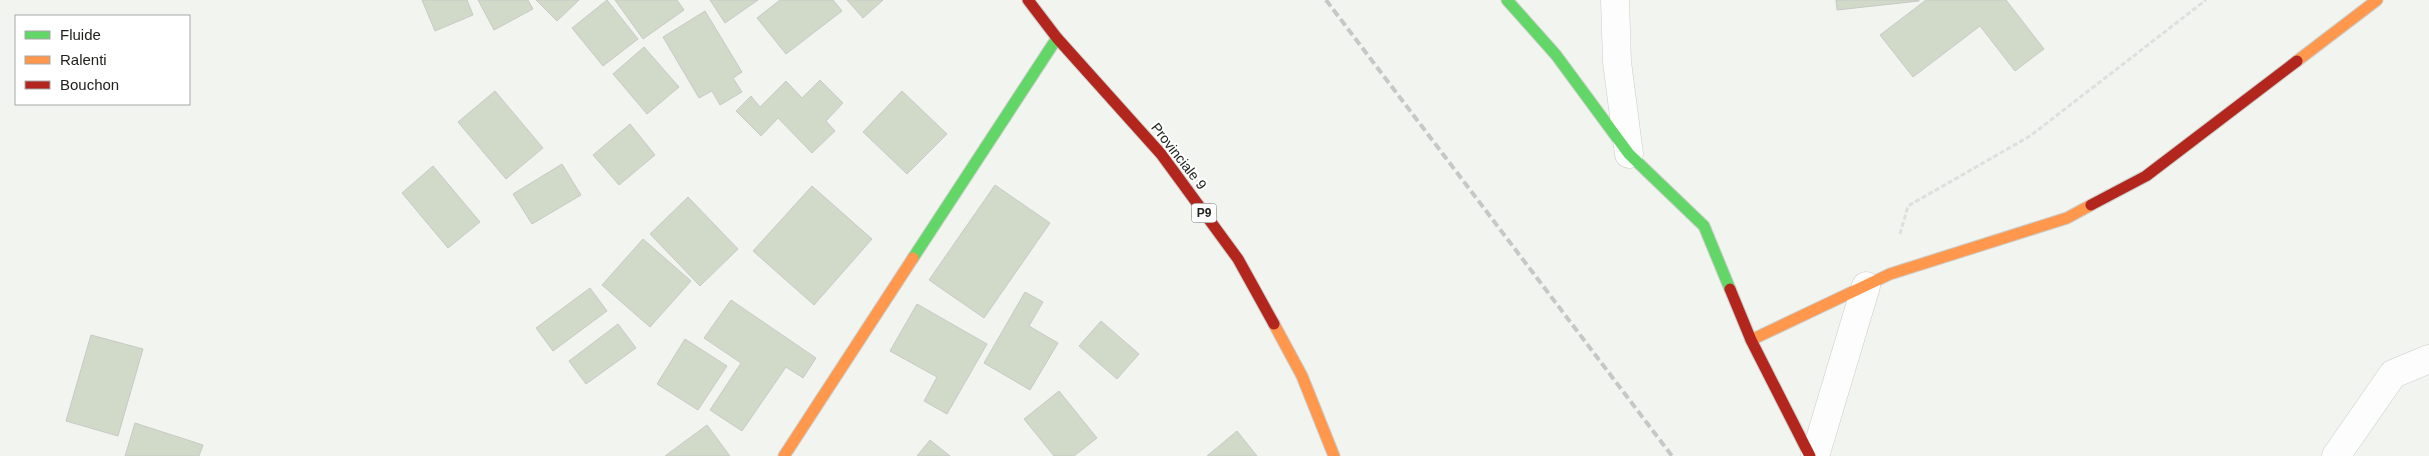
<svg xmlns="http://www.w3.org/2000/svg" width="2429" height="456" font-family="Helvetica,sans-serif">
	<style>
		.building { fill: #d1dac8; stroke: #c7cac6 }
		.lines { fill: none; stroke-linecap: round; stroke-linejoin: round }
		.street-casing { stroke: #ccceca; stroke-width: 29 }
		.fast-casing { stroke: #ccceca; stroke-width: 13 }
		.slow-casing { stroke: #ccceca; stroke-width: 13 }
		.jam-casing { stroke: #ccceca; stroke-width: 13 }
		.path { stroke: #dee0de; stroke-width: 3; stroke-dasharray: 5 2.5; stroke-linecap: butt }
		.street { stroke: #fdfdfd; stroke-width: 28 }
		.fast { stroke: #63d668; stroke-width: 11 }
		.slow { stroke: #ff974d; stroke-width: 11 }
		.jam { stroke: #b3261e; stroke-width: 11 }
		.rail { stroke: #c6c7c6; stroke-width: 4; stroke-dasharray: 8 4; stroke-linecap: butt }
		.labels { text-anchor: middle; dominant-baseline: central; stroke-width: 4; stroke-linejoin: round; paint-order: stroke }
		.shield { fill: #fff; stroke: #646562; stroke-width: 1 }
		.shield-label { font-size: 12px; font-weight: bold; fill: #21231f }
		.street-label { font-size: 14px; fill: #21231f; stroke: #fff }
	</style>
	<rect width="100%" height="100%" fill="#f1f4ef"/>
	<g class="building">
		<path d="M422,0H467L473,15L435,31Z"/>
		<path d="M478,0H528L533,9L494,30Z"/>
		<path d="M536,0H579L557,21Z"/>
		<path d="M607,0L638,39L603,66L572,28Z"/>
		<path d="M615,0H677L684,10L643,39Z"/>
		<path d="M710,0H758L725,23Z"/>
		<path d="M780,0H833L842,11L786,54L757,18Z"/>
		<path d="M847,0H883L863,18Z"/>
		<path d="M1836,0H1919V1L1837,10Z"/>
		<path d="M1926,0H2006L2044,49L2015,71L1980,26L1913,77L1880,35Z"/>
		<path d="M705,11L742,72L733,78L742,92L720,105L712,91L699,98L663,37Z"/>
		<path d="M644,47L679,87L647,114L613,74Z"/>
		<path d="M820,80L843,103L826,121L835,131L812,153L778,118L761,136L736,111L751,96L760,107L786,81L802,98Z"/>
		<path d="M495,91L543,148L506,179L458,122Z"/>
		<path d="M902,91L947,134L907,174L863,132Z"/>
		<path d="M630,124L655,155L619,185L593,155Z"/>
		<path d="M562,164L581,195L532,224L513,194Z"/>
		<path d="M433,166L480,222L448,248L402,193Z"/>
		<path d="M995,185L1050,223L984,318L929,280Z"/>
		<path d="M812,186L872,239L814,305L753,251Z"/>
		<path d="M688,197L738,249L700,286L650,234Z"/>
		<path d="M643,239L691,281L650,327L602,285Z"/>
		<path d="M590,288L607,311L553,351L536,328Z"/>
		<path d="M1025,292L1043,302L1029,326L1058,343L1030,390L984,363Z"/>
		<path d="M731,300L816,358L803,378L786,367L742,431L710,410L741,363L704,338Z"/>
		<path d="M917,304L987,344L947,414L924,401L937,377L890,351Z"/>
		<path d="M1101,321L1139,354L1117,379L1079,346Z"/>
		<path d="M618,324L636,348L586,384L569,361Z"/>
		<path d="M91,335L143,349L118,436L66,421Z"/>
		<path d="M685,339L727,366L698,410L657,384Z"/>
		<path d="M1059,391L1097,438L1074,456H1054L1024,419Z"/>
		<path d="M135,423L203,445L199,456H125Z"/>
		<path d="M707,425L730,456H665Z"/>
		<path d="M1237,431L1257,456H1207Z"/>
		<path d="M930,440L950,456H917Z"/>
	</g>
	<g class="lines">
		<defs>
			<g id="street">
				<path d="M1615,0L1617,62L1629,154"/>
				<path d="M1815,456L1866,286"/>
				<path d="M2336,456L2393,374L2429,359"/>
			</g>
			<g id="fast">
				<path d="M1507,0L1556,55L1629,154L1704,226L1730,289"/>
				<path d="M913,258L1057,38"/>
			</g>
			<g id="slow">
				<path d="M2297,61L2377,0"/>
				<path d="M1274,324L1302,376L1334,456"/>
				<path d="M1751,340L1890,274L2067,218L2091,205"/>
				<path d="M784,456L913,258"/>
			</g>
			<g id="jam">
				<path d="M1028,0L1057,38L1161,154L1238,259L1274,324"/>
				<path d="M2091,205L2146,176L2297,61"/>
				<path d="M1730,289L1751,340L1810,456"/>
			</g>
		</defs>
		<use href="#street" class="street-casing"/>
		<use href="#fast" class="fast-casing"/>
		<use href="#slow" class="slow-casing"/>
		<use href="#jam" class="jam-casing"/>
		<path class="path" d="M1900,234L1908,206L2030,136L2206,0"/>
		<use href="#street" class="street"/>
		<use href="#fast" class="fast"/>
		<use href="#slow" class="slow"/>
		<use href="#jam" class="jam"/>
		<path class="rail" d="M1326,0L1672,456"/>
	</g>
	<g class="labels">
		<rect class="shield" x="1191.5" y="203.5" width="25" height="19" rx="4"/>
		<g class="shield-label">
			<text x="1204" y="213">P9</text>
		</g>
		<g class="street-label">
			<text transform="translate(1179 156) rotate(52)">Provinciale 9</text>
		</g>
	</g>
	<rect x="15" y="15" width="175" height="90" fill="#ffffff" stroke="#a6a7a5"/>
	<rect x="25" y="31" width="25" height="8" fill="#63d668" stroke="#a6a7a5"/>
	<text x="60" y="40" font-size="15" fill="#21231f">Fluide</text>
	<rect x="25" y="56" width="25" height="8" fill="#ff974d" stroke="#a6a7a5"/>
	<text x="60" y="65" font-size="15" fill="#21231f">Ralenti</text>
	<rect x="25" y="81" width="25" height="8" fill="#b3261e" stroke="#a6a7a5"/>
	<text x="60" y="90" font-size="15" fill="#21231f">Bouchon</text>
</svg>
